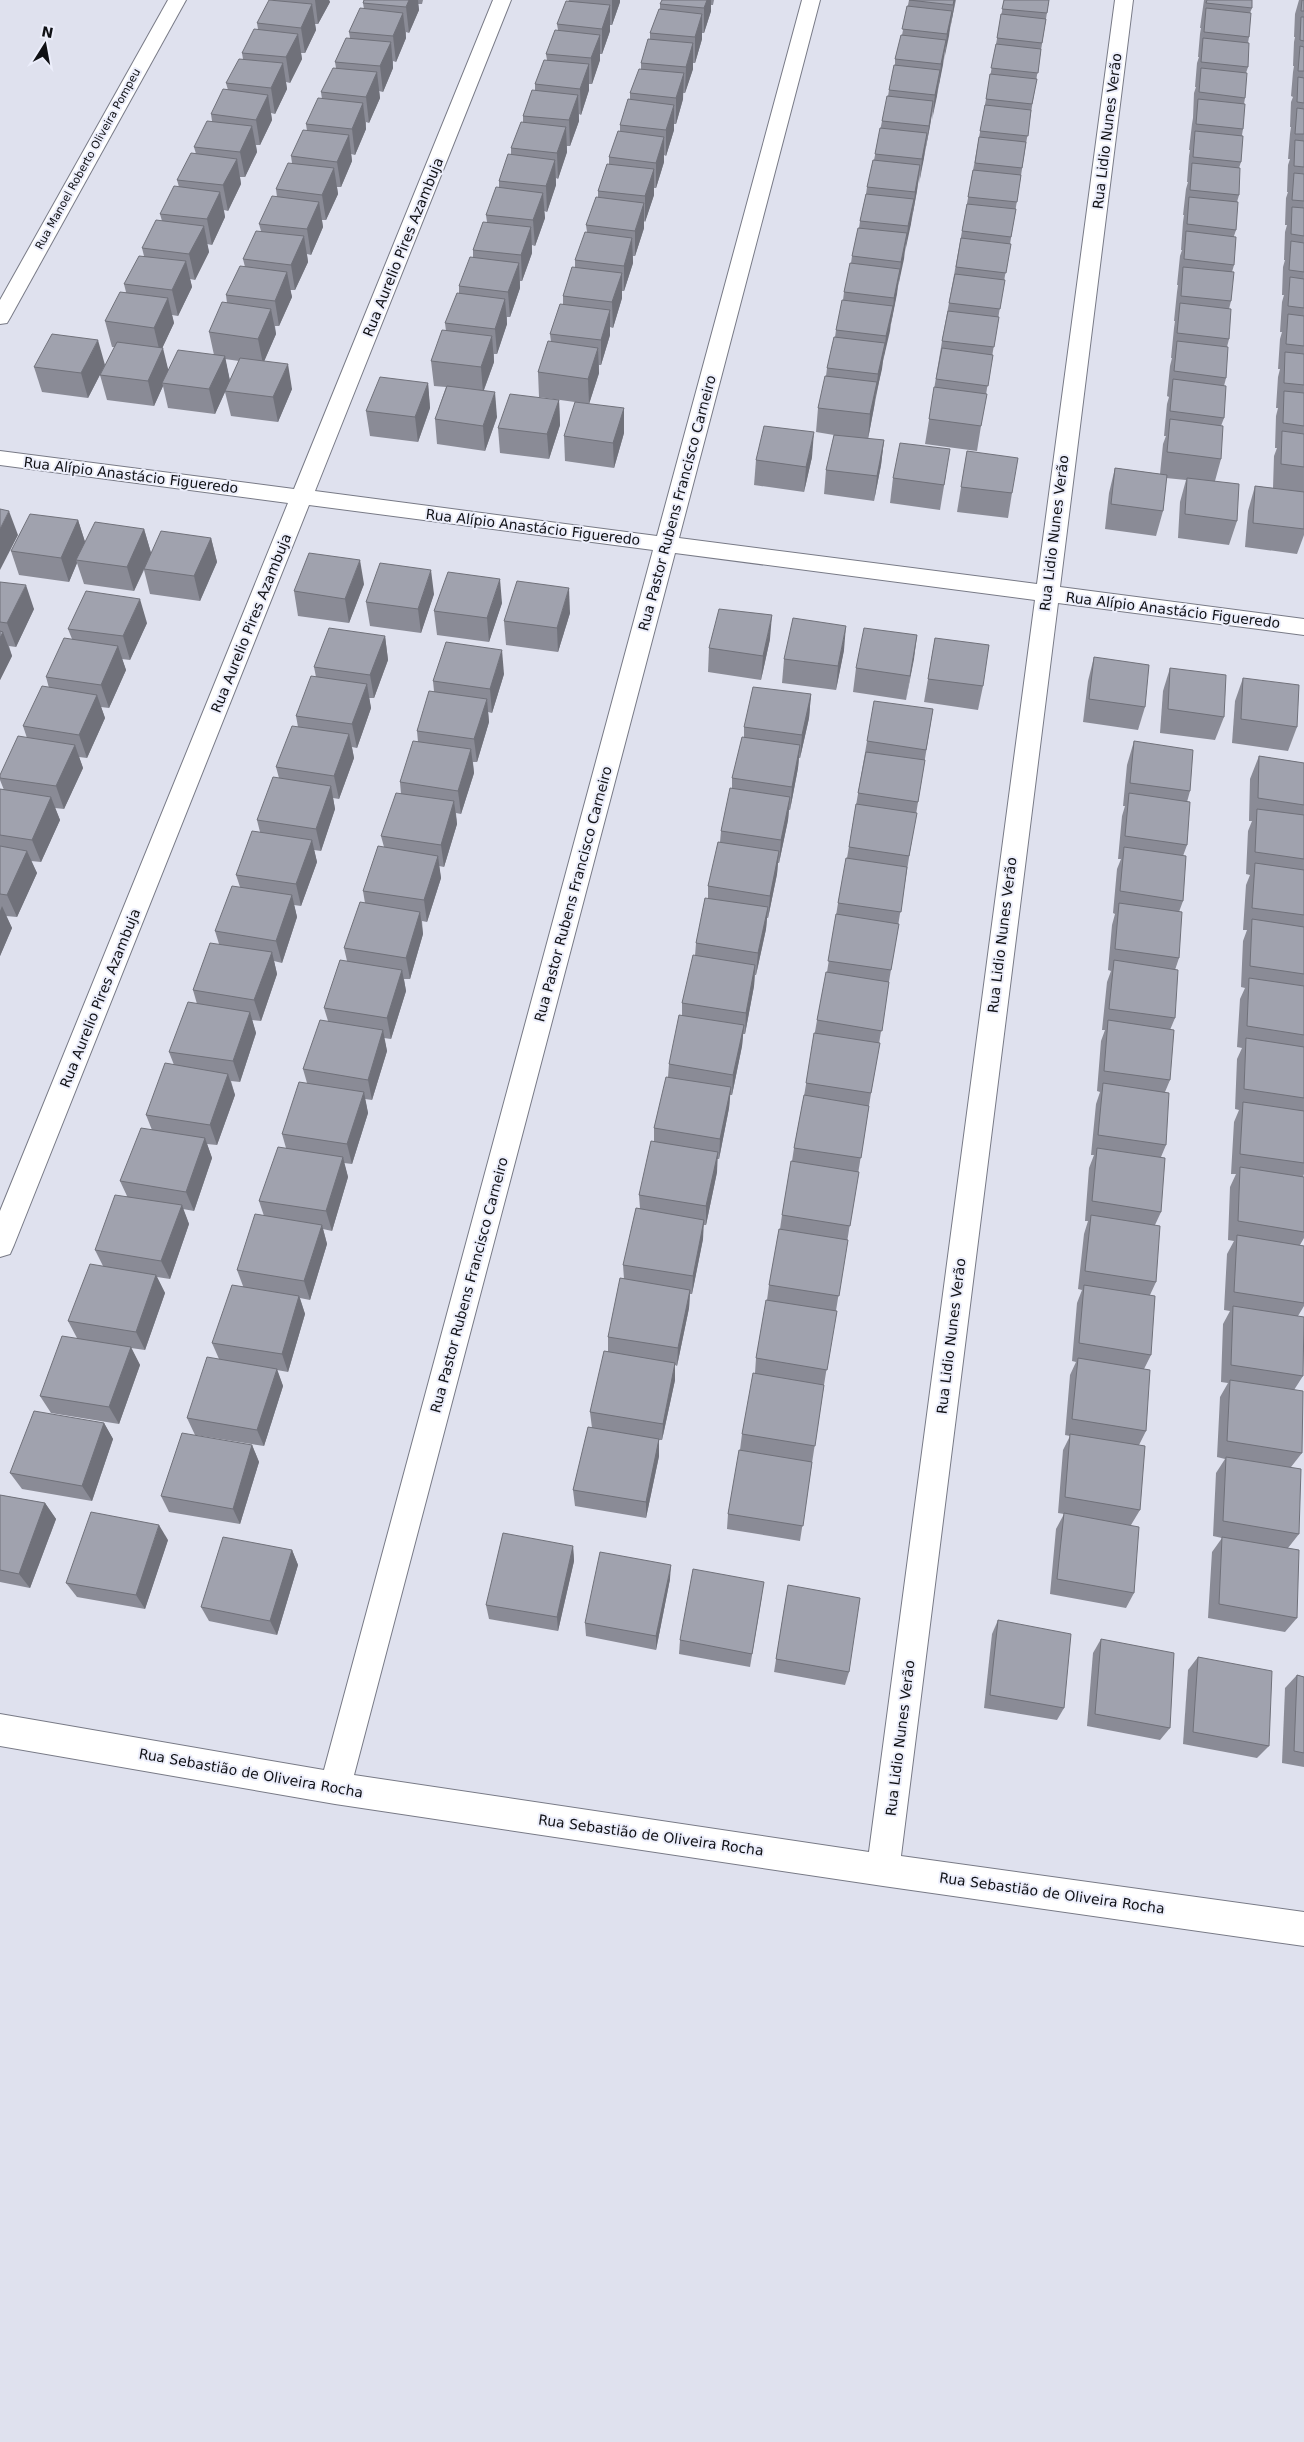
<svg xmlns="http://www.w3.org/2000/svg" width="1304" height="2442" font-family="'DejaVu Sans',sans-serif">
	<style>
		.lines { fill: none; stroke-linecap: round; stroke-linejoin: round }
		.minor-casing { stroke: #787a86; stroke-width: 2 }
		.minor { fill: #fff; fill-rule: evenodd }
		.wall { fill: #8a8b96; fill-rule: evenodd }
		.shaded-wall { fill: #70717a }
		.building { fill: #a0a2ae; stroke: #70717a }
		.labels { text-anchor: middle; dominant-baseline: central; stroke-width: 4; stroke-linejoin: round; paint-order: stroke }
		.far-street-label { font-size: 11px; fill: #101115; stroke: #eceefb }
		.street-label { font-size: 14px; fill: #101115; stroke: #eceefb }
	</style>
	<rect width="100%" height="100%" fill="#dfe1ee"/>
	<g class="lines">
		<defs>
			<g id="minor">
				<path d="M168,0H186L10,318L7,323L0,324V300Z"/>
				<path d="M493,0H511L315,491L657,536L802,0H820L679,538L1037,584L1115,0H1133L1060,587L1304,619V635L1058,603L901,1856L1304,1912V1946L883,1886L335,1804L0,1746V1714L324,1770L653,550L309,505L14,1245L10,1254L0,1257V1211L288,503L0,465V451L294,489ZM675,553L1035,600L869,1852L354,1775Z"/>
			</g>
		</defs>
		<use href="#minor" class="minor-casing"/>
		<use href="#minor" class="minor"/>
	</g>
	<g class="wall">
		<path d="M273,0H329L330,2L318,24H315L316,30L305,53H301L302,59L290,83L286,82L287,89L275,114L271,113L272,120L260,145H256L257,152L245,177H240L241,184L228,211L224,210L225,217L212,245L207,244L209,252L195,280L190,279L192,287L178,316L172,315L174,323L162,348L168,370L214,355L209,332L227,303L226,295L245,267L243,259L261,231L259,224L277,197L276,189L292,163L291,156L307,131L306,124L322,99L321,92L336,68L335,62L350,38L349,32L364,9L363,3L364,0H423L422,4H418L419,10L409,33L406,32V38L396,62L393,61V68L383,92L379,91L380,98L369,123L366,122V129L355,155L351,154L352,161L341,187H337L338,194L326,220H322L323,227L311,255L307,254L308,262L295,290H290L292,297L279,326H275L276,334L264,361L292,389L278,422L231,416L225,392L215,414L168,408L163,386L154,406L107,400L100,375L115,347H112L105,321L126,292L124,284L144,256L142,248L162,221L160,214L179,187L177,180L196,154L194,147L212,121L211,114L228,90L226,83L243,59L242,53L258,29L257,23ZM225,359L239,361L230,381Z"/>
		<path d="M569,0H620V2L612,25H610V31L602,54H600V60L592,84H589V90L581,115L579,114V121L570,146H567V152L558,179L556,178V185L547,212L544,211L545,218L535,246L532,245V253L522,281H520V288L510,317H507V324L497,354H494V362L484,390L497,417L485,451L437,444L435,419L446,387L434,386L431,361L446,331L445,323L459,293V286L473,257V250L487,222L486,215L499,188V181L511,154V148L523,122V116L535,91V84L547,60L546,54L558,30L557,24Z"/>
		<path d="M662,0H714L713,5H711V11L704,33H702V39L695,63H693V69L685,93H683V99L676,124H674V130L666,156L664,155V162L656,188H654V195L645,222L644,221V228L635,256H633V263L624,291H622V298L613,328L610,327V335L601,365H599V373L589,404L539,397L538,372L551,342L550,334L563,304V296L575,268V260L587,232L586,225L598,198V191L609,164V157L620,131V125L630,100V93L641,69V63L650,39V33L660,10V4Z"/>
		<path d="M909,0H956L943,60L938,90L931,120L925,152L918,184L912,218L904,252L891,324H890L883,361L868,439L884,440L881,465L874,501L824,494L826,470L834,435L816,432L818,408L826,376L827,368L835,337L836,330L843,300L844,292L851,263L852,256L859,228L860,221L866,194L867,187L874,160L882,121L888,96L889,90L895,65V59L902,35Z"/>
		<path d="M1004,0H1049L977,451L925,444L942,341Z"/>
		<path d="M1204,0H1252V8L1250,13L1249,37L1248,43V67L1246,73L1245,98L1244,104L1243,129L1242,135L1241,162L1239,168V195L1237,202L1236,230L1234,236V265L1232,272L1231,301L1229,309V339L1227,347L1226,378L1224,386V418L1221,426V459L1215,481L1237,521L1229,545L1178,538L1180,502L1186,480L1166,478L1163,511L1156,536L1105,529L1109,493L1115,468L1160,474L1163,444L1166,436H1164L1167,404L1169,397L1167,396L1170,366L1172,358H1171L1174,328L1175,321H1174L1177,292L1178,285H1177L1180,256L1182,250H1181L1183,222L1184,215H1183L1186,189L1188,182H1187L1189,156L1190,150H1189L1192,124L1193,118L1194,93L1196,87H1195L1197,63L1199,57H1198L1200,34L1201,28H1200Z"/>
		<path d="M1299,0H1304V535L1297,554L1245,547L1248,511L1255,486L1273,488L1274,456L1277,448H1275L1276,416L1278,408H1276L1278,377L1280,369H1278L1280,339L1282,332H1280L1282,302L1284,295H1282L1283,267L1285,260H1284L1285,232L1287,225H1285L1286,198L1288,192H1287L1288,165L1290,159H1288L1290,134L1291,127H1290L1291,102L1293,97L1291,96L1293,72L1294,66H1293L1294,42L1295,37H1294L1295,14Z"/>
		<path d="M105,365L88,398L42,392L34,367Z"/>
		<path d="M428,383L430,408L418,442L370,436L366,411Z"/>
		<path d="M559,400L560,425L549,459L500,453L498,428Z"/>
		<path d="M624,408V433L614,468L565,461L564,436Z"/>
		<path d="M967,451L1012,493L1008,518L957,512Z"/>
		<path d="M812,457L804,492L754,485L756,460Z"/>
		<path d="M946,474L940,510L890,503L893,478Z"/>
		<path d="M78,520L85,542L144,529L151,553L211,538L217,562L200,601L150,594L144,570L134,591L84,584L77,563L69,582L19,575L11,551Z"/>
		<path d="M0,582L34,609L16,647L9,646L12,656L0,680Z"/>
		<path d="M364,584L349,623L298,616L294,591Z"/>
		<path d="M434,594L421,633L370,626L366,602Z"/>
		<path d="M502,603L489,642L437,635L434,611Z"/>
		<path d="M570,613L558,652L506,645L504,621Z"/>
		<path d="M147,623L130,660L122,659L126,670L109,708L101,707L105,718L87,758L79,757L83,768L64,809L55,808L60,820L41,862L31,861L37,873L17,917L6,916L12,928L0,956V789L4,790L0,780V775L27,738L23,726L49,688L46,677L72,639L68,629Z"/>
		<path d="M917,635L906,700L853,692L856,668Z"/>
		<path d="M385,636L388,660L374,698H369L371,708L357,748L352,747L354,758L339,799L333,798L335,809L321,851L314,850L317,862L301,906L294,905L297,917L282,963L274,961L277,974L261,1021L252,1020L256,1033L240,1082L231,1081L235,1095L217,1145L207,1144L212,1158L194,1211L183,1209L189,1224L170,1279L157,1277L165,1293L145,1350L131,1348L140,1365L119,1424L51,1413L40,1396L77,1338L68,1321L103,1266L95,1250L127,1196L120,1181L152,1130L146,1115L174,1065L169,1052L197,1004L193,990L219,944L215,931L240,887L236,875L260,832L257,820L279,778L276,767L298,727L296,716L316,677L314,667Z"/>
		<path d="M935,638L983,686L978,710L924,702Z"/>
		<path d="M770,639L761,680L708,672L709,648Z"/>
		<path d="M844,650L836,690L782,683L784,659Z"/>
		<path d="M1094,657L1145,707L1138,730L1083,722L1088,681Z"/>
		<path d="M1170,668L1224,717L1215,740L1160,733L1163,691Z"/>
		<path d="M504,674L492,713L488,712L489,722L477,762H473L474,773L461,814L456,813L457,824L444,867L439,866L441,878L427,922L422,921L423,934L410,979H404L406,991L391,1039L384,1038L387,1051L372,1100L365,1099L368,1113L352,1164L344,1163L348,1177L332,1231L323,1229L327,1244L310,1300L300,1298L305,1314L288,1372L277,1370L283,1386L264,1446L195,1435L187,1418L219,1359L212,1343L243,1286L237,1270L264,1216L259,1201L286,1148L282,1134L307,1083L303,1069L328,1021L324,1008L347,961L344,948L365,903L363,891L384,847L381,836L401,794L400,782L418,742L417,731L434,691L433,681Z"/>
		<path d="M1243,678L1297,727L1288,751L1232,743L1235,701Z"/>
		<path d="M811,694L809,718L800,758H799L798,768L790,810H789L788,820L779,863H778L777,874L768,918H767L766,929L756,975H755L754,986L745,1034H743L742,1046L732,1095H730L729,1108L719,1159H717V1172L706,1225H703V1239L692,1294H690L689,1308L677,1366L675,1365V1380L662,1440H659V1456L646,1518L575,1506L573,1490L592,1428L590,1412L608,1352V1337L624,1279L623,1265L640,1209L639,1195L654,1142V1128L668,1077L669,1064L682,1015V1003L695,956L696,943L708,898V886L720,842L721,831L732,789V778L744,737V727Z"/>
		<path d="M933,709L824,1385L800,1541L727,1529L728,1514L740,1450L742,1434L755,1373L756,1358L767,1300L769,1285L780,1229L782,1215L792,1161L794,1148L804,1096L817,1020L827,972L838,903L847,858L867,741Z"/>
		<path d="M1134,741L1190,791L1187,802V845L1183,856V901L1179,912V958L1175,970V1018L1170,1030V1080L1165,1092L1166,1145L1161,1157V1212L1155,1225L1156,1282L1150,1295L1151,1355L1144,1369L1146,1431L1139,1445L1140,1510L1131,1525L1134,1593L1126,1608L1050,1594L1056,1529L1064,1514L1058,1513L1063,1450L1070,1436L1065,1435L1070,1375L1076,1362L1072,1361L1077,1303L1082,1290L1078,1289L1084,1234L1088,1221H1085L1089,1168L1094,1155H1091L1096,1104L1100,1092L1097,1091L1101,1041L1105,1030H1102L1107,982L1111,971L1108,970L1112,925L1115,914L1113,913L1117,869L1121,859H1118L1122,816L1125,806H1123L1127,765Z"/>
		<path d="M1259,756L1304,763V1174L1303,1177H1304V1238L1300,1245L1304,1246V1306L1298,1316L1303,1376L1294,1390L1302,1453L1291,1467L1299,1534L1288,1548L1297,1618L1285,1632L1208,1618L1212,1552L1222,1538L1213,1536L1216,1473L1225,1459L1217,1457L1220,1397L1228,1383L1221,1382L1223,1324L1230,1311L1224,1310L1227,1254L1234,1241L1228,1240L1230,1187L1236,1174H1231L1234,1122L1239,1110L1235,1109L1237,1059L1242,1048L1237,1047L1240,999L1245,988L1241,987L1243,941L1247,930H1243L1246,885L1250,875L1246,874L1248,831L1252,821H1249L1250,779Z"/>
		<path d="M104,1423L113,1439L92,1501L22,1489L10,1473Z"/>
		<path d="M252,1445L259,1462L240,1524L169,1512L161,1496Z"/>
		<path d="M0,1495L45,1503L56,1519L30,1588L0,1582Z"/>
		<path d="M168,1540L145,1609L77,1597L66,1583Z"/>
		<path d="M573,1546L574,1561L558,1631L489,1619L486,1605Z"/>
		<path d="M292,1550L298,1565L277,1635L209,1621L201,1607Z"/>
		<path d="M670,1579L656,1650L586,1636L585,1623Z"/>
		<path d="M788,1585L849,1672L845,1685L774,1672Z"/>
		<path d="M762,1596L750,1667L679,1654L680,1640Z"/>
		<path d="M998,1620L1064,1708L1057,1720L984,1708L992,1634Z"/>
		<path d="M1101,1639L1170,1728L1160,1740L1087,1726L1093,1653Z"/>
		<path d="M1198,1657L1269,1746L1257,1758L1183,1744L1188,1670Z"/>
		<path d="M1297,1675L1304,1677V1767L1282,1763L1285,1688Z"/>
	</g>
	<g class="shaded-wall">
		<path d="M315,0H329L330,2L318,24Z"/>
		<path d="M409,0H418L419,10L409,33L406,7Z"/>
		<path d="M612,0H620V2L612,25Z"/>
		<path d="M707,0H711V11L704,33V8Z"/>
		<path d="M954,0H955L954,8L950,30Z"/>
		<path d="M312,4L316,30L305,53L301,28Z"/>
		<path d="M610,5V31L602,54V29Z"/>
		<path d="M952,11L949,36L944,60L947,34Z"/>
		<path d="M403,13L406,38L396,62L393,36Z"/>
		<path d="M702,14V39L695,63V37Z"/>
		<path d="M298,34L302,59L290,83L286,57Z"/>
		<path d="M600,35V60L592,84L591,58Z"/>
		<path d="M946,40L943,65L938,90L941,64Z"/>
		<path d="M391,42L393,68L383,92L380,66Z"/>
		<path d="M693,43V69L685,93L686,67Z"/>
		<path d="M283,63L287,89L275,114L271,88Z"/>
		<path d="M589,64V90L581,115L580,89Z"/>
		<path d="M940,70L937,96L932,120L935,95Z"/>
		<path d="M377,72L380,98L369,123L366,97Z"/>
		<path d="M684,73L683,99L676,124V98Z"/>
		<path d="M268,95L272,120L260,145L256,120Z"/>
		<path d="M578,95L579,121L570,146L569,120Z"/>
		<path d="M933,101L930,126L925,152L929,126Z"/>
		<path d="M363,103L366,129L355,155L352,129Z"/>
		<path d="M674,105V130L666,156V130Z"/>
		<path d="M252,126L257,152L245,177L240,152Z"/>
		<path d="M566,127L567,152L558,179L557,153Z"/>
		<path d="M927,133L924,158L919,184L922,159Z"/>
		<path d="M349,135L352,161L341,187L337,162Z"/>
		<path d="M664,137V162L656,188V163Z"/>
		<path d="M237,159L241,184L228,211L223,185Z"/>
		<path d="M555,160L556,185L547,212L546,186Z"/>
		<path d="M920,165L917,191L912,218L915,192Z"/>
		<path d="M334,168L338,194L326,220L322,195Z"/>
		<path d="M654,169V195L645,222V196Z"/>
		<path d="M220,192L225,217L212,245L207,219Z"/>
		<path d="M543,193L545,218L535,246L533,220Z"/>
		<path d="M914,199L911,224L905,252L908,226Z"/>
		<path d="M319,202L323,227L311,255L307,229Z"/>
		<path d="M644,203V228L635,256V231Z"/>
		<path d="M204,226L209,252L195,280L189,254Z"/>
		<path d="M531,227L532,253L522,281L521,255Z"/>
		<path d="M907,233L904,259L898,287L901,262Z"/>
		<path d="M304,236L308,262L295,290L291,265Z"/>
		<path d="M632,238L633,263L624,291V266Z"/>
		<path d="M186,261L192,287L178,316L172,290Z"/>
		<path d="M519,263L520,288L510,317L508,292Z"/>
		<path d="M900,269L897,294L891,324L894,298Z"/>
		<path d="M287,272L292,297L279,326L275,301Z"/>
		<path d="M622,273V298L613,328L612,302Z"/>
		<path d="M168,298L174,323L160,353L154,328Z"/>
		<path d="M505,299L507,324L497,354L495,329Z"/>
		<path d="M893,306L890,331L883,361L886,336Z"/>
		<path d="M271,309L276,334L263,364L258,339Z"/>
		<path d="M610,310V335L601,365V340Z"/>
		<path d="M492,336L494,362L483,392L481,367Z"/>
		<path d="M98,340L105,365L88,398L81,373Z"/>
		<path d="M885,343L882,369L875,399L878,374Z"/>
		<path d="M163,348L169,373L162,383L163,386L154,406L148,381Z"/>
		<path d="M598,348L599,373L589,404L588,379Z"/>
		<path d="M225,356L230,381L215,414L209,389Z"/>
		<path d="M288,364L292,389L278,422L273,397Z"/>
		<path d="M877,382L874,407L868,439L870,414Z"/>
		<path d="M428,383L430,408L418,442L415,417Z"/>
		<path d="M495,392L497,417L485,451L483,426Z"/>
		<path d="M559,400L560,425L549,459L547,434Z"/>
		<path d="M624,408V433L614,468L613,443Z"/>
		<path d="M814,432L812,457L804,492L806,467Z"/>
		<path d="M884,440L881,465L874,501L877,476Z"/>
		<path d="M9,511L18,535L0,570V529Z"/>
		<path d="M78,520L86,545L76,560L77,563L69,582L61,558Z"/>
		<path d="M144,529L151,553L134,591L127,567Z"/>
		<path d="M211,538L217,562L200,601L194,576Z"/>
		<path d="M360,560L364,584L349,623L345,599Z"/>
		<path d="M431,570L434,594L421,633L418,609Z"/>
		<path d="M500,579L502,603L489,642L487,618Z"/>
		<path d="M26,585L34,609L16,647L7,623Z"/>
		<path d="M569,588L570,613L558,652L557,628Z"/>
		<path d="M140,599L147,623L130,660L123,636Z"/>
		<path d="M772,615L770,639L761,680L763,656Z"/>
		<path d="M846,626L844,650L836,690L838,666Z"/>
		<path d="M3,632L12,656L0,680V638Z"/>
		<path d="M917,635L914,659L906,700L910,676Z"/>
		<path d="M385,636L388,660L374,698L370,675Z"/>
		<path d="M118,646L126,670L109,708L101,685Z"/>
		<path d="M502,650L504,674L492,713L490,689Z"/>
		<path d="M367,684L371,708L357,748L352,724Z"/>
		<path d="M811,694L809,718L800,758L802,735Z"/>
		<path d="M97,695L105,718L87,758L79,735Z"/>
		<path d="M487,699L489,722L477,762L474,739Z"/>
		<path d="M349,734L354,758L339,799L334,776Z"/>
		<path d="M75,745L83,768L64,809L56,786Z"/>
		<path d="M800,745L798,768L790,810L792,787Z"/>
		<path d="M471,749L474,773L461,814L458,791Z"/>
		<path d="M331,786L335,809L321,851L316,829Z"/>
		<path d="M51,797L60,820L41,862L32,840Z"/>
		<path d="M790,797L788,820L779,863L781,840Z"/>
		<path d="M454,801L457,824L444,867L441,845Z"/>
		<path d="M312,840L317,862L301,906L296,884Z"/>
		<path d="M27,851L37,873L17,917L7,895Z"/>
		<path d="M779,851L777,874L768,918L770,896Z"/>
		<path d="M438,856L441,878L427,922L424,900Z"/>
		<path d="M292,895L297,917L282,963L276,941Z"/>
		<path d="M2,906L12,928L0,956V911Z"/>
		<path d="M768,907L766,929L756,975L758,953Z"/>
		<path d="M420,912L423,934L410,979L406,958Z"/>
		<path d="M272,952L277,974L261,1021L254,1000Z"/>
		<path d="M755,965L754,986L745,1034L746,1013Z"/>
		<path d="M402,970L406,991L391,1039L387,1018Z"/>
		<path d="M250,1012L256,1033L240,1082L233,1061Z"/>
		<path d="M744,1025L742,1046L732,1095L733,1075Z"/>
		<path d="M383,1030L387,1051L372,1100L368,1080Z"/>
		<path d="M228,1074L235,1095L217,1145L210,1125Z"/>
		<path d="M731,1087L729,1108L719,1159L720,1139Z"/>
		<path d="M364,1092L368,1113L352,1164L347,1144Z"/>
		<path d="M205,1138L212,1158L194,1211L186,1192Z"/>
		<path d="M718,1152L717,1172L706,1225V1206Z"/>
		<path d="M343,1157L348,1177L332,1231L326,1211Z"/>
		<path d="M182,1205L189,1224L170,1279L161,1261Z"/>
		<path d="M704,1220L703,1239L692,1294L693,1276Z"/>
		<path d="M322,1225L327,1244L310,1300L304,1281Z"/>
		<path d="M156,1275L165,1293L145,1350L136,1332Z"/>
		<path d="M690,1290L689,1308L677,1366L678,1348Z"/>
		<path d="M299,1296L305,1314L288,1372L282,1354Z"/>
		<path d="M131,1347L140,1365L119,1424L109,1407Z"/>
		<path d="M675,1363V1380L662,1440L663,1424Z"/>
		<path d="M277,1369L283,1386L264,1446L257,1430Z"/>
		<path d="M104,1423L113,1439L92,1501L82,1486Z"/>
		<path d="M659,1439V1456L646,1518V1502Z"/>
		<path d="M252,1445L259,1462L240,1524L233,1509Z"/>
		<path d="M45,1503L56,1519L30,1588L19,1574Z"/>
		<path d="M159,1525L168,1540L145,1609L136,1595Z"/>
		<path d="M573,1546L574,1561L558,1631L557,1617Z"/>
		<path d="M292,1550L298,1565L277,1635L270,1621Z"/>
		<path d="M671,1565L670,1579L656,1650V1636Z"/>
	</g>
	<g class="building">
		<path d="M269,0L312,4L301,28L257,23Z"/>
		<path d="M364,0H409L406,7L363,3Z"/>
		<path d="M662,0H707L704,8L660,4Z"/>
		<path d="M909,0H954L953,5Z"/>
		<path d="M1004,0H1049L1047,13L1002,9Z"/>
		<path d="M1207,0H1252V8L1206,3Z"/>
		<path d="M1302,0H1304V11H1301Z"/>
		<path d="M566,1L610,5L602,29L557,24Z"/>
		<path d="M907,6L952,11L947,34L902,29Z"/>
		<path d="M360,8L403,13L393,36L349,32Z"/>
		<path d="M1206,8L1251,13L1249,37L1204,32Z"/>
		<path d="M659,9L702,14L695,37L650,33Z"/>
		<path d="M1001,14L1046,19L1042,43L997,38Z"/>
		<path d="M1301,17H1304V41L1300,40Z"/>
		<path d="M254,29L298,34L286,57L242,53Z"/>
		<path d="M555,30L600,35L591,58L546,54Z"/>
		<path d="M901,35L946,40L941,64L895,59Z"/>
		<path d="M346,38L391,42L380,66L335,62Z"/>
		<path d="M1203,38L1249,43L1248,67L1201,62Z"/>
		<path d="M648,39L693,43L686,67L641,63Z"/>
		<path d="M996,44L1041,49L1038,73L991,68Z"/>
		<path d="M1300,46L1304,47V71H1298Z"/>
		<path d="M239,59L283,63L271,88L226,83Z"/>
		<path d="M544,60L589,64L580,89L535,84Z"/>
		<path d="M894,65L940,70L935,95L889,90Z"/>
		<path d="M333,68L377,72L366,97L321,92Z"/>
		<path d="M1201,68L1247,73L1245,98L1199,92Z"/>
		<path d="M639,69L684,73L676,98L630,93Z"/>
		<path d="M990,74L1037,79L1032,104L986,99Z"/>
		<path d="M1298,77L1304,78V103L1297,102Z"/>
		<path d="M223,89L268,95L256,120L211,114Z"/>
		<path d="M532,90L578,95L569,120L523,116Z"/>
		<path d="M887,96L933,101L929,126L882,121Z"/>
		<path d="M318,98L363,103L352,129L306,124Z"/>
		<path d="M628,99L674,105L666,130L620,125Z"/>
		<path d="M1198,99L1245,104L1243,129L1196,124Z"/>
		<path d="M985,105L1031,110L1028,136L980,131Z"/>
		<path d="M1297,108L1304,109V134H1295Z"/>
		<path d="M207,121L252,126L240,152L194,147Z"/>
		<path d="M521,122L566,127L557,153L511,148Z"/>
		<path d="M880,128L927,133L922,159L875,154Z"/>
		<path d="M303,130L349,135L337,162L291,156Z"/>
		<path d="M618,131L664,137L656,163L609,157Z"/>
		<path d="M1195,131L1243,136L1241,162L1193,157Z"/>
		<path d="M979,137L1026,142L1022,168L975,163Z"/>
		<path d="M1295,140L1304,141V167L1294,166Z"/>
		<path d="M191,153L237,159L223,185L177,180Z"/>
		<path d="M508,154L555,160L546,186L499,181Z"/>
		<path d="M873,160L920,165L915,192L867,187Z"/>
		<path d="M288,163L334,168L322,195L276,189Z"/>
		<path d="M1192,163L1240,168L1239,195L1190,190Z"/>
		<path d="M607,164L654,169L645,196L598,191Z"/>
		<path d="M973,170L1021,175L1017,202L968,197Z"/>
		<path d="M1294,173L1304,174V201L1292,200Z"/>
		<path d="M174,186L220,192L207,219L160,214Z"/>
		<path d="M496,187L543,193L533,220L486,215Z"/>
		<path d="M866,194L914,199L908,226L860,221Z"/>
		<path d="M272,196L319,202L307,229L259,224Z"/>
		<path d="M596,197L644,203L635,231L586,225Z"/>
		<path d="M1189,197L1238,202L1236,230L1187,224Z"/>
		<path d="M967,204L1016,209L1011,237L962,231Z"/>
		<path d="M1292,207L1304,208V236L1291,234Z"/>
		<path d="M156,220L204,226L189,254L142,248Z"/>
		<path d="M483,222L531,227L521,255L473,250Z"/>
		<path d="M858,228L907,233L901,262L852,256Z"/>
		<path d="M256,231L304,236L291,265L243,259Z"/>
		<path d="M1186,231L1236,237L1234,265L1184,259Z"/>
		<path d="M585,232L632,238L624,266L575,260Z"/>
		<path d="M961,238L1011,244L1006,273L956,267Z"/>
		<path d="M1291,241L1304,243V272L1289,270Z"/>
		<path d="M139,256L186,261L172,290L124,284Z"/>
		<path d="M470,257L519,263L508,292L459,286Z"/>
		<path d="M850,263L900,269L894,298L844,292Z"/>
		<path d="M240,266L287,272L275,301L226,295Z"/>
		<path d="M572,267L622,273L612,302L563,296Z"/>
		<path d="M1183,267L1234,272L1231,301L1181,296Z"/>
		<path d="M955,274L1005,280L1000,309L949,303Z"/>
		<path d="M1290,277L1304,279V308L1288,306Z"/>
		<path d="M120,292L168,298L154,328L105,321Z"/>
		<path d="M457,293L505,299L495,329L445,323Z"/>
		<path d="M842,300L893,306L886,336L836,330Z"/>
		<path d="M222,302L271,309L258,339L209,332Z"/>
		<path d="M1180,303L1231,309L1229,339L1177,333Z"/>
		<path d="M560,304L610,310L601,340L550,334Z"/>
		<path d="M948,311L999,317L994,347L942,341Z"/>
		<path d="M1288,314L1304,316V346L1286,344Z"/>
		<path d="M442,330L492,336L481,367L431,361Z"/>
		<path d="M52,334L98,340L81,373L34,367Z"/>
		<path d="M834,337L885,343L878,374L827,368Z"/>
		<path d="M548,341L598,348L588,379L538,372Z"/>
		<path d="M1177,341L1228,347L1226,378L1174,371Z"/>
		<path d="M117,342L163,348L148,381L100,375Z"/>
		<path d="M942,348L993,355L988,386L936,379Z"/>
		<path d="M178,350L225,356L209,389L162,383Z"/>
		<path d="M1285,352L1304,354V385L1284,383Z"/>
		<path d="M240,358L288,364L273,397L225,391Z"/>
		<path d="M825,376L877,382L870,414L818,408Z"/>
		<path d="M380,377L428,383L415,417L366,411Z"/>
		<path d="M1173,379L1226,386L1224,418L1170,411Z"/>
		<path d="M447,386L495,392L483,426L435,419Z"/>
		<path d="M934,387L987,394L981,426L929,419Z"/>
		<path d="M1284,391L1304,393V426L1283,423Z"/>
		<path d="M510,394L559,400L547,434L498,428Z"/>
		<path d="M575,402L624,408L613,443L564,436Z"/>
		<path d="M1170,419L1223,426L1221,459L1167,452Z"/>
		<path d="M764,426L814,432L806,467L756,460Z"/>
		<path d="M1282,431L1304,434V467L1281,464Z"/>
		<path d="M834,435L884,440L877,476L826,470Z"/>
		<path d="M900,443L950,449L944,485L893,478Z"/>
		<path d="M967,451L1018,458L1012,493L961,487Z"/>
		<path d="M1115,468L1167,475L1163,511L1111,504Z"/>
		<path d="M1187,478L1239,484L1237,521L1185,514Z"/>
		<path d="M1255,486L1304,492V529L1253,523Z"/>
		<path d="M0,509L9,511L0,529Z"/>
		<path d="M30,514L78,520L61,558L11,551Z"/>
		<path d="M95,522L144,529L127,567L76,560Z"/>
		<path d="M161,531L211,538L194,576L144,569Z"/>
		<path d="M309,553L360,560L345,599L294,591Z"/>
		<path d="M380,563L431,570L418,609L366,602Z"/>
		<path d="M448,572L500,579L487,618L434,611Z"/>
		<path d="M517,581L569,588L557,628L504,621Z"/>
		<path d="M0,582L26,585L7,623L0,622Z"/>
		<path d="M86,591L140,599L123,636L68,629Z"/>
		<path d="M719,609L772,615L763,656L709,648Z"/>
		<path d="M793,618L846,626L838,666L784,659Z"/>
		<path d="M329,628L385,636L370,675L314,667Z"/>
		<path d="M864,628L917,635L910,676L856,668Z"/>
		<path d="M0,631L3,632L0,638Z"/>
		<path d="M64,638L118,646L101,685L46,677Z"/>
		<path d="M935,638L989,645L983,686L928,679Z"/>
		<path d="M446,642L502,650L490,689L433,681Z"/>
		<path d="M1094,657L1149,665L1145,707L1089,699Z"/>
		<path d="M1170,668L1226,675L1224,717L1168,709Z"/>
		<path d="M311,676L367,684L352,724L296,716Z"/>
		<path d="M1243,678L1299,685L1297,727L1241,719Z"/>
		<path d="M42,686L97,695L79,735L23,726Z"/>
		<path d="M753,687L811,694L802,735L744,727Z"/>
		<path d="M429,691L487,699L474,739L417,731Z"/>
		<path d="M874,701L933,709L926,750L867,741Z"/>
		<path d="M292,726L349,734L334,776L276,767Z"/>
		<path d="M18,736L75,745L56,786L0,778V775Z"/>
		<path d="M742,737L800,745L792,787L732,778Z"/>
		<path d="M413,741L471,749L458,791L400,782Z"/>
		<path d="M1134,741L1193,750L1190,791L1130,783Z"/>
		<path d="M866,752L925,760L918,802L858,793Z"/>
		<path d="M1259,756L1304,763V805L1258,798Z"/>
		<path d="M273,777L331,786L316,829L257,820Z"/>
		<path d="M730,788L790,797L781,840L721,831Z"/>
		<path d="M0,789L51,797L32,840L0,835Z"/>
		<path d="M396,793L454,801L441,845L381,836Z"/>
		<path d="M1129,793L1190,802L1187,845L1125,836Z"/>
		<path d="M856,804L917,813L909,856L849,847Z"/>
		<path d="M1257,809L1304,815V859L1255,852Z"/>
		<path d="M252,831L312,840L296,884L236,875Z"/>
		<path d="M718,842L779,851L770,896L708,886Z"/>
		<path d="M0,846L27,851L7,895L0,894Z"/>
		<path d="M378,846L438,856L424,900L363,891Z"/>
		<path d="M1124,847L1186,856L1183,901L1120,891Z"/>
		<path d="M846,858L907,867L901,912L838,903Z"/>
		<path d="M1255,863L1304,870V915L1252,908Z"/>
		<path d="M232,886L292,895L276,941L215,931Z"/>
		<path d="M705,898L768,907L758,953L696,943Z"/>
		<path d="M360,902L420,912L406,958L344,948Z"/>
		<path d="M1119,903L1182,912L1179,958L1115,949Z"/>
		<path d="M836,914L899,924L891,970L828,961Z"/>
		<path d="M1252,919L1304,927V974L1250,966Z"/>
		<path d="M210,943L272,952L254,1000L193,990Z"/>
		<path d="M693,955L755,965L746,1013L682,1003Z"/>
		<path d="M340,960L402,970L387,1018L324,1008Z"/>
		<path d="M1114,960L1178,970L1175,1018L1109,1009Z"/>
		<path d="M826,972L889,982L882,1031L817,1020Z"/>
		<path d="M1249,978L1304,986V1035L1247,1026Z"/>
		<path d="M188,1002L250,1012L233,1061L169,1052Z"/>
		<path d="M679,1015L744,1025L733,1075L669,1064Z"/>
		<path d="M320,1020L383,1030L368,1080L303,1069Z"/>
		<path d="M1108,1020L1174,1030L1170,1080L1104,1071Z"/>
		<path d="M814,1033L880,1043L871,1093L806,1083Z"/>
		<path d="M1246,1038L1304,1047V1098L1244,1089Z"/>
		<path d="M165,1063L228,1074L210,1125L146,1115Z"/>
		<path d="M666,1077L731,1087L720,1139L654,1128Z"/>
		<path d="M299,1082L364,1092L347,1144L282,1134Z"/>
		<path d="M1103,1083L1169,1093L1166,1145L1098,1135Z"/>
		<path d="M804,1095L869,1106L861,1158L794,1148Z"/>
		<path d="M1243,1102L1304,1111V1163L1240,1154Z"/>
		<path d="M141,1128L205,1138L186,1192L120,1181Z"/>
		<path d="M651,1141L718,1152L706,1206L639,1195Z"/>
		<path d="M278,1147L343,1157L326,1211L259,1201Z"/>
		<path d="M1097,1148L1165,1158L1161,1212L1092,1201Z"/>
		<path d="M791,1161L859,1172L850,1226L782,1215Z"/>
		<path d="M1240,1167L1304,1177V1232L1238,1221Z"/>
		<path d="M115,1195L182,1205L161,1261L95,1250Z"/>
		<path d="M636,1208L704,1220L693,1276L623,1265Z"/>
		<path d="M255,1214L322,1225L304,1281L237,1270Z"/>
		<path d="M1091,1215L1160,1226L1156,1282L1085,1271Z"/>
		<path d="M779,1229L848,1240L839,1296L769,1285Z"/>
		<path d="M1237,1235L1304,1246V1303L1234,1292Z"/>
		<path d="M90,1264L156,1275L136,1332L68,1321Z"/>
		<path d="M620,1278L690,1290L678,1348L608,1337Z"/>
		<path d="M232,1285L299,1296L282,1354L212,1343Z"/>
		<path d="M1084,1285L1155,1296L1151,1355L1079,1343Z"/>
		<path d="M766,1300L837,1311L827,1370L756,1358Z"/>
		<path d="M1233,1306L1304,1317L1303,1376L1231,1365Z"/>
		<path d="M62,1336L131,1347L109,1407L40,1396Z"/>
		<path d="M604,1351L675,1363L663,1424L590,1412Z"/>
		<path d="M207,1357L277,1369L257,1430L187,1418Z"/>
		<path d="M1078,1358L1150,1370L1146,1431L1072,1419Z"/>
		<path d="M753,1373L824,1385L815,1446L742,1434Z"/>
		<path d="M1230,1380L1303,1391L1302,1453L1227,1441Z"/>
		<path d="M34,1411L104,1423L82,1486L10,1473Z"/>
		<path d="M588,1427L659,1439L646,1502L573,1490Z"/>
		<path d="M182,1433L252,1445L233,1509L161,1496Z"/>
		<path d="M1070,1434L1145,1446L1140,1510L1065,1497Z"/>
		<path d="M739,1450L812,1462L803,1526L728,1514Z"/>
		<path d="M1226,1457L1301,1469L1299,1534L1223,1521Z"/>
		<path d="M0,1495L45,1503L19,1574L0,1570Z"/>
		<path d="M91,1512L159,1525L136,1595L66,1583Z"/>
		<path d="M1064,1513L1139,1527L1134,1593L1057,1579Z"/>
		<path d="M503,1533L573,1546L557,1617L486,1605Z"/>
		<path d="M223,1537L292,1550L270,1621L201,1607Z"/>
		<path d="M1222,1537L1299,1550L1297,1618L1219,1604Z"/>
		<path d="M600,1552L671,1565L656,1636L585,1623Z"/>
		<path d="M693,1569L764,1582L752,1654L680,1640Z"/>
		<path d="M788,1585L860,1598L849,1672L776,1659Z"/>
		<path d="M998,1620L1071,1634L1064,1708L990,1695Z"/>
		<path d="M1101,1639L1174,1653L1170,1728L1095,1714Z"/>
		<path d="M1198,1657L1272,1671L1269,1746L1193,1732Z"/>
		<path d="M1297,1675L1304,1677V1753L1294,1751Z"/>
	</g>
	<g class="labels">
		<g class="far-street-label">
			<text transform="translate(88 159) rotate(-61)">Rua Manoel Roberto Oliveira Pompeu</text>
		</g>
		<g class="street-label">
			<text transform="translate(1107 131) rotate(-83)">Rua Lidio Nunes Verão</text>
			<text transform="translate(403 247) rotate(-68)">Rua Aurelio Pires Azambuja</text>
			<text transform="translate(131 475) rotate(7)">Rua Alípio Anastácio Figueredo</text>
			<text transform="translate(677 503) rotate(-75)">Rua Pastor Rubens Francisco Carneiro</text>
			<text transform="translate(533 527) rotate(7)">Rua Alípio Anastácio Figueredo</text>
			<text transform="translate(1054 533) rotate(-83)">Rua Lidio Nunes Verão</text>
			<text transform="translate(1173 610) rotate(7)">Rua Alípio Anastácio Figueredo</text>
			<text transform="translate(251 623) rotate(-68)">Rua Aurelio Pires Azambuja</text>
			<text transform="translate(573 894) rotate(-75)">Rua Pastor Rubens Francisco Carneiro</text>
			<text transform="translate(1002 935) rotate(-83)">Rua Lidio Nunes Verão</text>
			<text transform="translate(100 998) rotate(-68)">Rua Aurelio Pires Azambuja</text>
			<text transform="translate(469 1285) rotate(-75)">Rua Pastor Rubens Francisco Carneiro</text>
			<text transform="translate(951 1336) rotate(-83)">Rua Lidio Nunes Verão</text>
			<text transform="translate(900 1738) rotate(-83)">Rua Lidio Nunes Verão</text>
			<text transform="translate(251 1773) rotate(10)">Rua Sebastião de Oliveira Rocha</text>
			<text transform="translate(651 1835) rotate(8)">Rua Sebastião de Oliveira Rocha</text>
			<text transform="translate(1052 1893) rotate(8)">Rua Sebastião de Oliveira Rocha</text>
		</g>
	</g>
	<g transform="translate(45 45) rotate(11)" stroke="#eceefb" stroke-width="4" paint-order="stroke">
	<path d="M0-4L9 19L0 12L-9 19Z" fill="#101115"/>
	<text y="-8" font-size="14" font-weight="bold" text-anchor="middle" fill="#101115">N</text>
	</g>
</svg>
